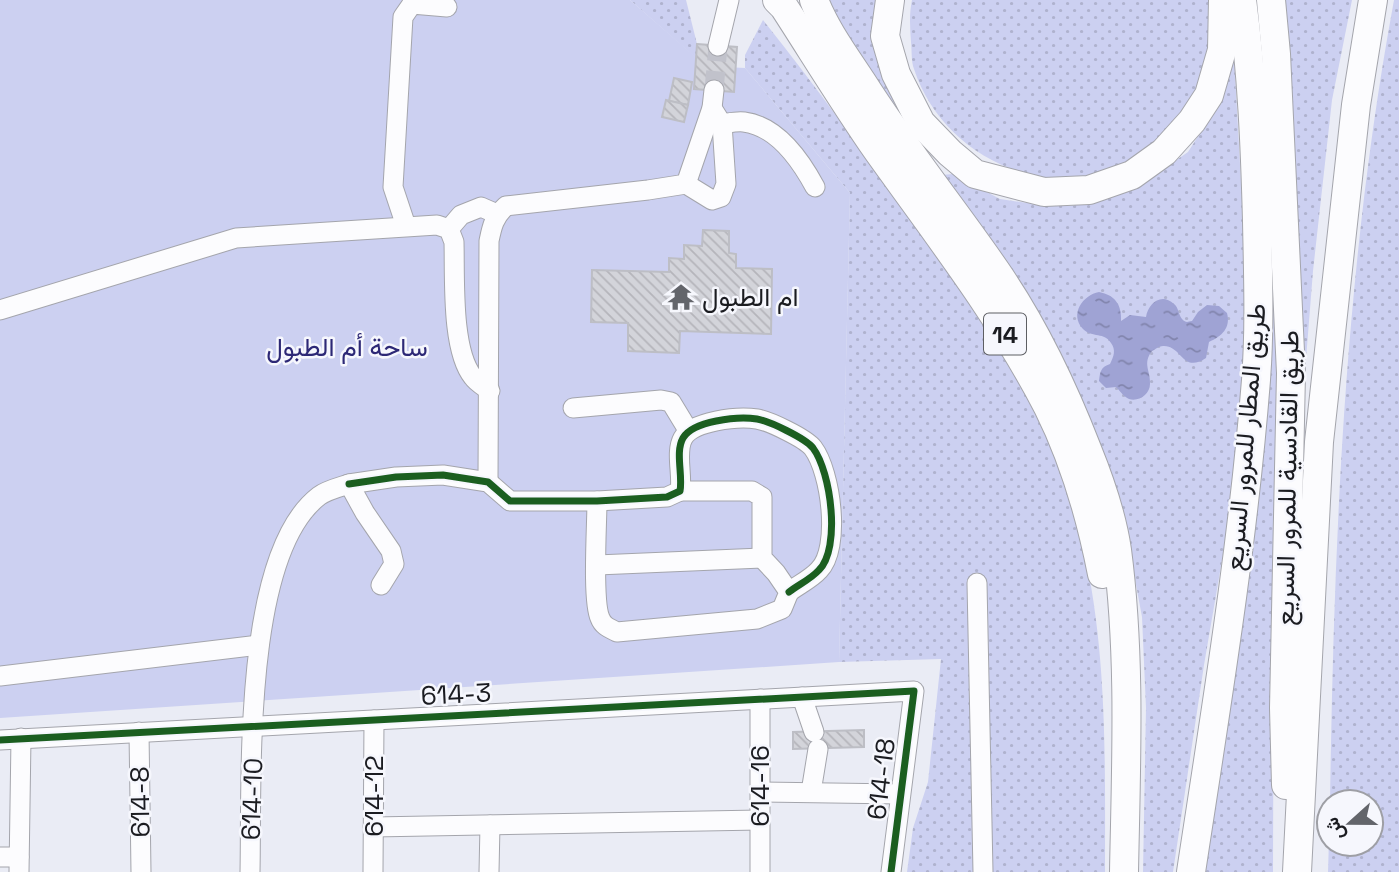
<svg xmlns="http://www.w3.org/2000/svg" width="1399" height="872" font-family="'Space Grotesk',Vazirmatn,sans-serif">
	<style>
		.grass { fill: url(#grass-dots) }
		.green { fill: #ccd0f1 }
		.water { fill: url(#water-ripples) }
		.building { fill: url(#building-back-hatch); stroke: #bdbec5; stroke-width: 2 }
		.lines { fill: none; stroke-linecap: round; stroke-linejoin: round }
		.minor-tunnel { stroke: #c1c2cb; stroke-width: 19; stroke-dasharray: 19 10; stroke-linecap: butt }
		.minor-casing { stroke: #a4a5ac; stroke-width: 21 }
		.highway-casing { stroke: #a4a5ac; stroke-width: 30 }
		.minor { stroke: #fcfcfe; stroke-width: 19 }
		.highway { stroke: #fcfcfe; stroke-width: 28 }
		.cycleway-casing { stroke: #f6f7fd; stroke-width: 11 }
		.cycleway { stroke: #1b5e20; stroke-width: 7 }
		.labels { text-anchor: middle; dominant-baseline: central; stroke-width: 5; stroke-linejoin: round; paint-order: stroke }
		.shield { fill: #f6f7fd; stroke: #5d5e63; stroke-width: 2 }
		.shield-label { font-size: 24px; font-weight: bold; fill: #1b1c21 }
		.poi-label { font-size: 26px; fill: #1b1c21; stroke: #f6f7fd; text-anchor: start }
		.park-label { font-size: 26px; fill: #2d2876; stroke: #f6f7fd }
		.street-label { font-size: 26px; fill: #1b1c21; stroke: #f6f7fd }
	</style>
	<defs>
		<pattern id="grass-dots" width="8" height="8" patternUnits="userSpaceOnUse" patternTransform="scale(1.75)"><rect width="8" height="8" fill="#ccd0f1"/><path d="M2 2h.1M6 6h.1" fill="none" stroke="#afb2ce" stroke-width="1.8" stroke-linecap="round"/></pattern>
		<pattern id="water-ripples" width="26" height="14" patternUnits="userSpaceOnUse" patternTransform="scale(1.75)"><rect width="26" height="14" fill="#9fa3d4"/><path d="M2 4q2-2 4 0t4 0M15 11q2-2 4 0t4 0" fill="none" stroke="#8184ac"/></pattern>
		<pattern id="building-back-hatch" width="6" height="6" patternUnits="userSpaceOnUse" patternTransform="scale(1.75)"><rect width="6" height="6" fill="#d3d4da"/><path d="M-1 5l2 2M0 0l6 6M5-1l2 2" fill="none" stroke="#b5b5bb"/></pattern>
	</defs>
	<rect width="100%" height="100%" fill="#eaecf5"/>
	<g class="grass">
		<path d="M630,0H686L697,44L696,58Z"/>
		<path d="M825,0H879L907,123L902,126Z"/>
		<path d="M912,0H1210C1210,16 1212,33 1210,48C1207,72 1186,117 1169,134C1140,161 1092,185 1052,179C989,171 934,130 914,69C911,61 912,51 911,42C910,28 909,14 912,0Z"/>
		<path d="M1284,0H1352L1332,100L1313,271L1298,460Z"/>
		<path d="M1394,0H1399V872H1328L1329,839V844H1371V802H1330C1334,533 1345,265 1394,0Z"/>
		<path d="M763,20C817,88 868,158 918,228C984,322 1051,418 1079,530C1108,641 1105,758 1105,872H907L913,828L928,782L941,659L839,662L850,193L745,68V55Z"/>
		<path d="M1234,56L1247,290L1239,461L1204,665L1173,872H1143L1146,708L1142,617L1126,531L942,175L953,174L1000,199L1034,204L1071,206L1106,199L1143,183L1188,152L1216,108Z"/>
		<path d="M1267,179L1278,345L1274,532L1273,872H1204L1260,485L1266,398Z"/>
	</g>
	<path class="green" d="M0,0H630L706,66L745,68L850,193L839,662L0,718Z"/>
	<path class="water" d="M1099,292C1115,295 1122,305 1121,321L1130,315L1146,317C1148,304 1161,292 1174,304C1179,308 1178,314 1182,319C1186,323 1187,322 1192,321L1198,312L1207,305L1219,306L1227,313C1231,328 1222,336 1209,342L1206,358C1182,374 1182,345 1163,346C1159,346 1156,349 1152,351C1142,364 1151,371 1150,384C1150,394 1139,402 1129,399C1124,397 1120,391 1116,387L1106,388L1099,381C1100,371 1101,367 1110,364C1114,356 1116,350 1111,343C1105,332 1092,338 1083,329C1069,314 1083,295 1099,292Z"/>
	<g class="building">
		<path d="M697,44L737,47L734,92L694,89Z"/>
		<path d="M674,78L692,82L688,105L669,101Z"/>
		<path d="M666,100L688,105L684,122L662,117Z"/>
		<path d="M703,230L729,231V253L736,254V268L772,269L771,334L680,331L679,353L628,351V323L591,322L592,270L669,272V258L684,259V245L702,246Z"/>
		<path d="M864,730V747L793,749V732Z"/>
	</g>
	<g class="lines">
		<path class="minor-tunnel" d="M714,90L718,46"/>
		<defs>
			<g id="minor">
				<path d="M718,46L729,0"/>
				<path d="M722,124C729,123 737,121 744,122C777,126 801,161 815,187"/>
				<path d="M686,184L712,200L721,197L726,184L722,124L712,108"/>
				<path d="M406,226L393,187L403,17L412,4L447,7"/>
				<path d="M449,229L461,215L481,207L497,214"/>
				<path d="M0,310L236,238L437,225L449,229L454,242C455,277 451,350 473,377C477,383 485,387 490,391"/>
				<path d="M573,408L661,400L671,402L688,430"/>
				<path d="M488,482L489,241C492,226 494,217 506,206L648,190L686,184L712,108L714,90"/>
				<path d="M349,484L396,477L443,475L488,482L510,501H597L667,497L680,491C683,475 675,452 683,438C693,421 737,416 757,419C769,421 805,438 813,448C831,472 841,548 819,570C811,579 798,585 789,592"/>
				<path d="M597,501C597,525 592,600 600,618C603,626 609,628 617,632L757,619L782,609L789,592L776,573L762,558V497L752,491H680"/>
				<path d="M597,565L762,558"/>
				<path d="M977,583L983,872"/>
				<path d="M0,676L259,645"/>
				<path d="M802,697L814,732"/>
				<path d="M760,699V872"/>
				<path d="M139,732L141,872"/>
				<path d="M0,740L914,691L891,872"/>
				<path d="M760,792L900,794"/>
				<path d="M811,792L818,749"/>
				<path d="M373,827L760,820"/>
				<path d="M0,857H19"/>
				<path d="M19,872L21,738"/>
				<path d="M250,872C252,780 242,555 319,496C327,490 340,487 349,484L365,513L391,551L394,564L381,585"/>
				<path d="M373,872L374,720"/>
				<path d="M489,872L490,825"/>
			</g>
			<g id="highway">
				<path d="M777,0L784,7C815,55 845,104 877,150C937,234 1001,316 1048,407C1074,459 1091,518 1102,574"/>
				<path d="M814,0C825,29 845,56 862,82C903,147 952,207 996,271C1034,326 1063,387 1087,449C1100,481 1112,516 1117,550C1131,657 1126,765 1124,872"/>
				<path d="M890,0L885,36L896,74L921,123L950,153L975,174L1044,192L1089,190L1132,175L1164,152L1192,121L1209,95L1222,50L1223,0"/>
				<path d="M1271,0L1276,54L1291,373L1284,708L1286,785"/>
				<path d="M1191,872C1216,708 1243,545 1256,380C1260,327 1258,274 1257,221C1255,147 1252,74 1242,0"/>
				<path d="M1297,872L1319,442L1356,105L1373,0"/>
			</g>
		</defs>
		<use href="#minor" class="minor-casing"/>
		<use href="#highway" class="highway-casing"/>
		<use href="#minor" class="minor"/>
		<use href="#highway" class="highway"/>
		<defs>
			<g id="cycleway">
				<path d="M349,484L396,477L443,475L488,482L510,501H597L667,497L680,491C683,475 675,452 683,438C693,421 737,416 757,419C769,421 805,438 813,448C831,472 841,548 819,570C811,579 798,585 789,592"/>
				<path d="M0,740L914,691L891,872"/>
			</g>
		</defs>
		<use href="#cycleway" class="cycleway-casing"/>
		<use href="#cycleway" class="cycleway"/>
	</g>
	<defs>
		<symbol id="temple-bare" viewBox="-9 -9 18 18"><path d="M0-6L5-2H3V0L6.5 2.5H4V6H1.5V3h-3V6H-4V2.5H-6.5L-3 0V-2H-5Z" fill="#63656b" stroke="#f6f7fd" stroke-width="2.5" paint-order="stroke"/></symbol>
	</defs>
	<g fill-rule="evenodd">
		<use href="#temple-bare" x="662" y="278" width="38" height="38"/>
	</g>
	<g class="labels">
		<rect class="shield" x="984" y="313.5" width="42" height="41" rx="5"/>
		<g class="shield-label">
			<text x="1005" y="334">14</text>
		</g>
		<g class="poi-label">
			<text x="702" y="297">ام الطبول</text>
		</g>
		<g class="park-label">
			<text x="347" y="347">ساحة أم الطبول</text>
		</g>
		<g class="street-label">
			<text transform="translate(1245 437) rotate(-85)">طريق المطار للمرور السريع</text>
			<text transform="translate(1287 478) rotate(-89)">طريق القادسية للمرور السريع</text>
			<text transform="translate(456 694) rotate(-3)">614-3</text>
			<text transform="translate(881 779) rotate(-83)">614-18</text>
			<text transform="translate(760 786) rotate(-90)">614-16</text>
			<text transform="translate(374 796) rotate(-90)">614-12</text>
			<text transform="translate(252 799) rotate(-88)">614-10</text>
			<text transform="translate(140 802) rotate(-91)">614-8</text>
		</g>
	</g>
	<g transform="translate(1350 823) rotate(249)"><circle r="33" fill="#f6f7fd" stroke="#9e9fa5" stroke-width="2"/>
	<path d="M0-5L12 26L0 18L-12 26Z" fill="#63656b"/>
	<text y="-10" font-size="19" font-weight="bold" text-anchor="middle" fill="#1b1c21">ش</text>
	</g>
</svg>
